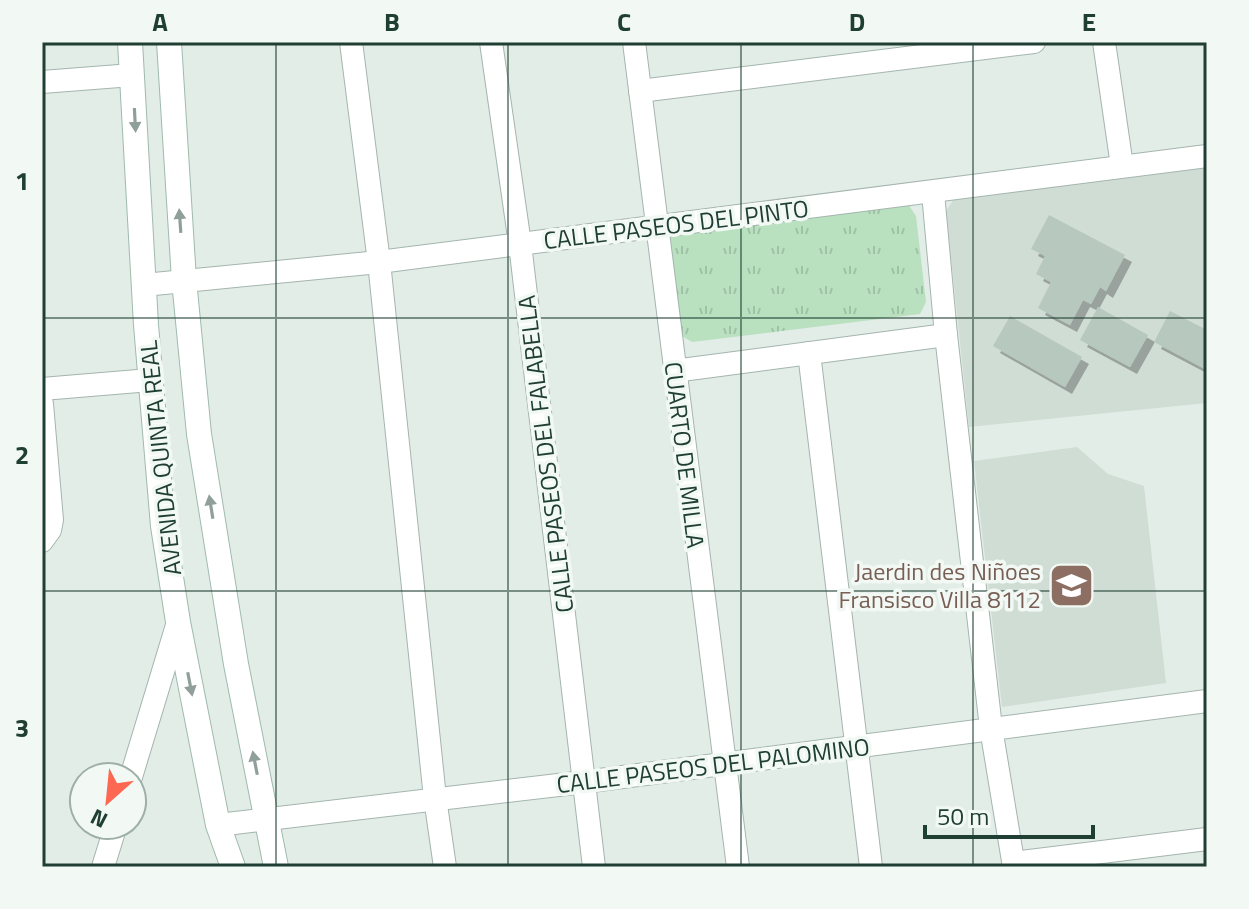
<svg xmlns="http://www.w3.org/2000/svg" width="1249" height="909" font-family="'Titillium Web',sans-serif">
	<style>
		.built { fill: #d0ddd5 }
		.grass { fill: url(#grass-tufts) }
		.building { fill: #b7c8bf; filter: url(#shadow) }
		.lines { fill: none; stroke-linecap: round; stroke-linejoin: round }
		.minor-casing { stroke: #a4b5ae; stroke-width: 24 }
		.secondary-casing { stroke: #9fbaad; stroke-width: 26 }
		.minor { stroke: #fff; stroke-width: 22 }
		.secondary { stroke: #fff; stroke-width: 24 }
		.oneway { fill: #909f9a }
		.grid { fill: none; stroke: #203f34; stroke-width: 2; stroke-opacity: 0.55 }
		.labels { text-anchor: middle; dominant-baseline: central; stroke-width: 7; stroke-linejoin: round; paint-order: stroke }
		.street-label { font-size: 24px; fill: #203f34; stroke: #f2f9f5 }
		.education-label { font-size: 24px; fill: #785e54; stroke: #f2f9f5; text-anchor: end }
		.neatline { fill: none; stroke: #203f34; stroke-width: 3 }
		.grid-label { font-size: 26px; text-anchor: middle; font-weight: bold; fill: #203f34 }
	</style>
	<defs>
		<pattern id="grass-tufts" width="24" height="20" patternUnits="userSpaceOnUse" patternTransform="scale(2)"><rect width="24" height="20" fill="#b9e0bf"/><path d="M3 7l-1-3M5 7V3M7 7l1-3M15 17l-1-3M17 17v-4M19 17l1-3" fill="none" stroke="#9fc1a5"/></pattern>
		<filter id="shadow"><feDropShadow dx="7" dy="7" stdDeviation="0" flood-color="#0004"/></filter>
	</defs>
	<rect width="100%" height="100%" fill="#e2ede7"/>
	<g class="built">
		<path d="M1207,168V403L969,427L946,211L954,199Z"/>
		<path d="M1077,447L1108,474L1144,486L1166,683L1002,707L974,461Z"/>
	</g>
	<path class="grass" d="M904,198L916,216L926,302L920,314L692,342L682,336L668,246L671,233Z"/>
	<g class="building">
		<path d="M1049,215L1125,255L1106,291L1100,287L1091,304L1083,300L1070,325L1038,308L1051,282L1036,274L1045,256L1031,249Z"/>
		<path d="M1098,307L1148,335L1130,367L1080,340Z"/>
		<path d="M1170,311L1207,330V370L1154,342Z"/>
		<path d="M1010,316L1082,357L1065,387L993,346Z"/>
	</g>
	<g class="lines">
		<defs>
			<g id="minor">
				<path d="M351,42L379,262L435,798L445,867"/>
				<path d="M491,42L520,244L594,867"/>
				<path d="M634,42L738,867"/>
				<path d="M1104,42L1122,166"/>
				<path d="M42,82L132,75"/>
				<path d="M640,91L1034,42"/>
				<path d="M933,193L946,335L991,728L1014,867"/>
				<path d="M144,285L379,262L1207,156"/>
				<path d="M809,353L871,867"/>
				<path d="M674,371L946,335"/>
				<path d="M42,389L150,380"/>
				<path d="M42,404L52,520L50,530L42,541"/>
				<path d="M131,777L178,622"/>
				<path d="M218,825L584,782L1207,701"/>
				<path d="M1013,863L1207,839"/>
				<path d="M103,867L116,825"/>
			</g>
			<g id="secondary">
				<path d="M130,42L146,325L163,526L178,622L218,825L233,867"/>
				<path d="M169,42L184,280L199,434L236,664L276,867"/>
			</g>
		</defs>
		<use href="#minor" class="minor-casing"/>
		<use href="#secondary" class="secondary-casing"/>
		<use href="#minor" class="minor"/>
		<use href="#secondary" class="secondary"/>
	</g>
	<defs><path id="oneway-solid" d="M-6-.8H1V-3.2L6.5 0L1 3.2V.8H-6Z" transform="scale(2)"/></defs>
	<g class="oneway">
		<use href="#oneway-solid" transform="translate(135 120) rotate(87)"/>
		<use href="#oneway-solid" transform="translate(180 221) rotate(-94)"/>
		<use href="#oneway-solid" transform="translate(211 507) rotate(-99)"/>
		<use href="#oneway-solid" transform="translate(190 684) rotate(79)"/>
		<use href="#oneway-solid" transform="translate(255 763) rotate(-101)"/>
	</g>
	<path class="grid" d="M276,42V867M508,42V867M741,42V867M973,42V867M42,318H1207M42,591H1207"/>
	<defs>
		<symbol id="school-square" viewBox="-11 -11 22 22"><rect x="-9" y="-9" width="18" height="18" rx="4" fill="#8d6e63" stroke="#f2f9f5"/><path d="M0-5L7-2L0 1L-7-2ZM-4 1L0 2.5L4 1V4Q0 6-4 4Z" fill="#fff"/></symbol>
	</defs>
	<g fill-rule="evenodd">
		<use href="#school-square" x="1046" y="560" width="51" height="51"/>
	</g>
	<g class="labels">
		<g class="street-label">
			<text transform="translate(676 224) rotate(-7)">CALLE PASEOS DEL PINTO</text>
			<text transform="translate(545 454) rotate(-97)">CALLE PASEOS DEL FALABELLA</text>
			<text transform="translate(685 455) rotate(83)">CUARTO DE MILLA</text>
			<text transform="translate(160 458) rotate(-96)">AVENIDA QUINTA REAL</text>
			<text transform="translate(713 765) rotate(-7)">CALLE PASEOS DEL PALOMINO</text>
		</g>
		<g class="education-label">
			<text x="1041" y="571">Jaerdin des Niñoes<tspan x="1041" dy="28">Fransisco Villa 8112</tspan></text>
		</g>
	</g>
	<rect width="1249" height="909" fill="none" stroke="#f2f9f5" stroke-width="88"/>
	<g transform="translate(108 801) rotate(207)"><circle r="38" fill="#f2f9f5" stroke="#9eafa8" stroke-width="2"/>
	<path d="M0-6L14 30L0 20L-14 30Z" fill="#fc6851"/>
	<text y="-12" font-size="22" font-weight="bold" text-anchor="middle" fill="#203f34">N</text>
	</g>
	<path d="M925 825v12h168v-12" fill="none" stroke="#203f34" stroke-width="4"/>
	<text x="937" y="825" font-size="24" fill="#203f34" stroke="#f2f9f5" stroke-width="6" paint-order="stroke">50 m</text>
	<rect x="44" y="44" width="1161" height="821" class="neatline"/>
	<g class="grid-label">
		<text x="160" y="31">A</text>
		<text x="392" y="31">B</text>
		<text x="624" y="31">C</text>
		<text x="857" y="31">D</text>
		<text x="1089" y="31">E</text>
		<text x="22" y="190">1</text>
		<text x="22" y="464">2</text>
		<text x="22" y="737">3</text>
	</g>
</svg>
